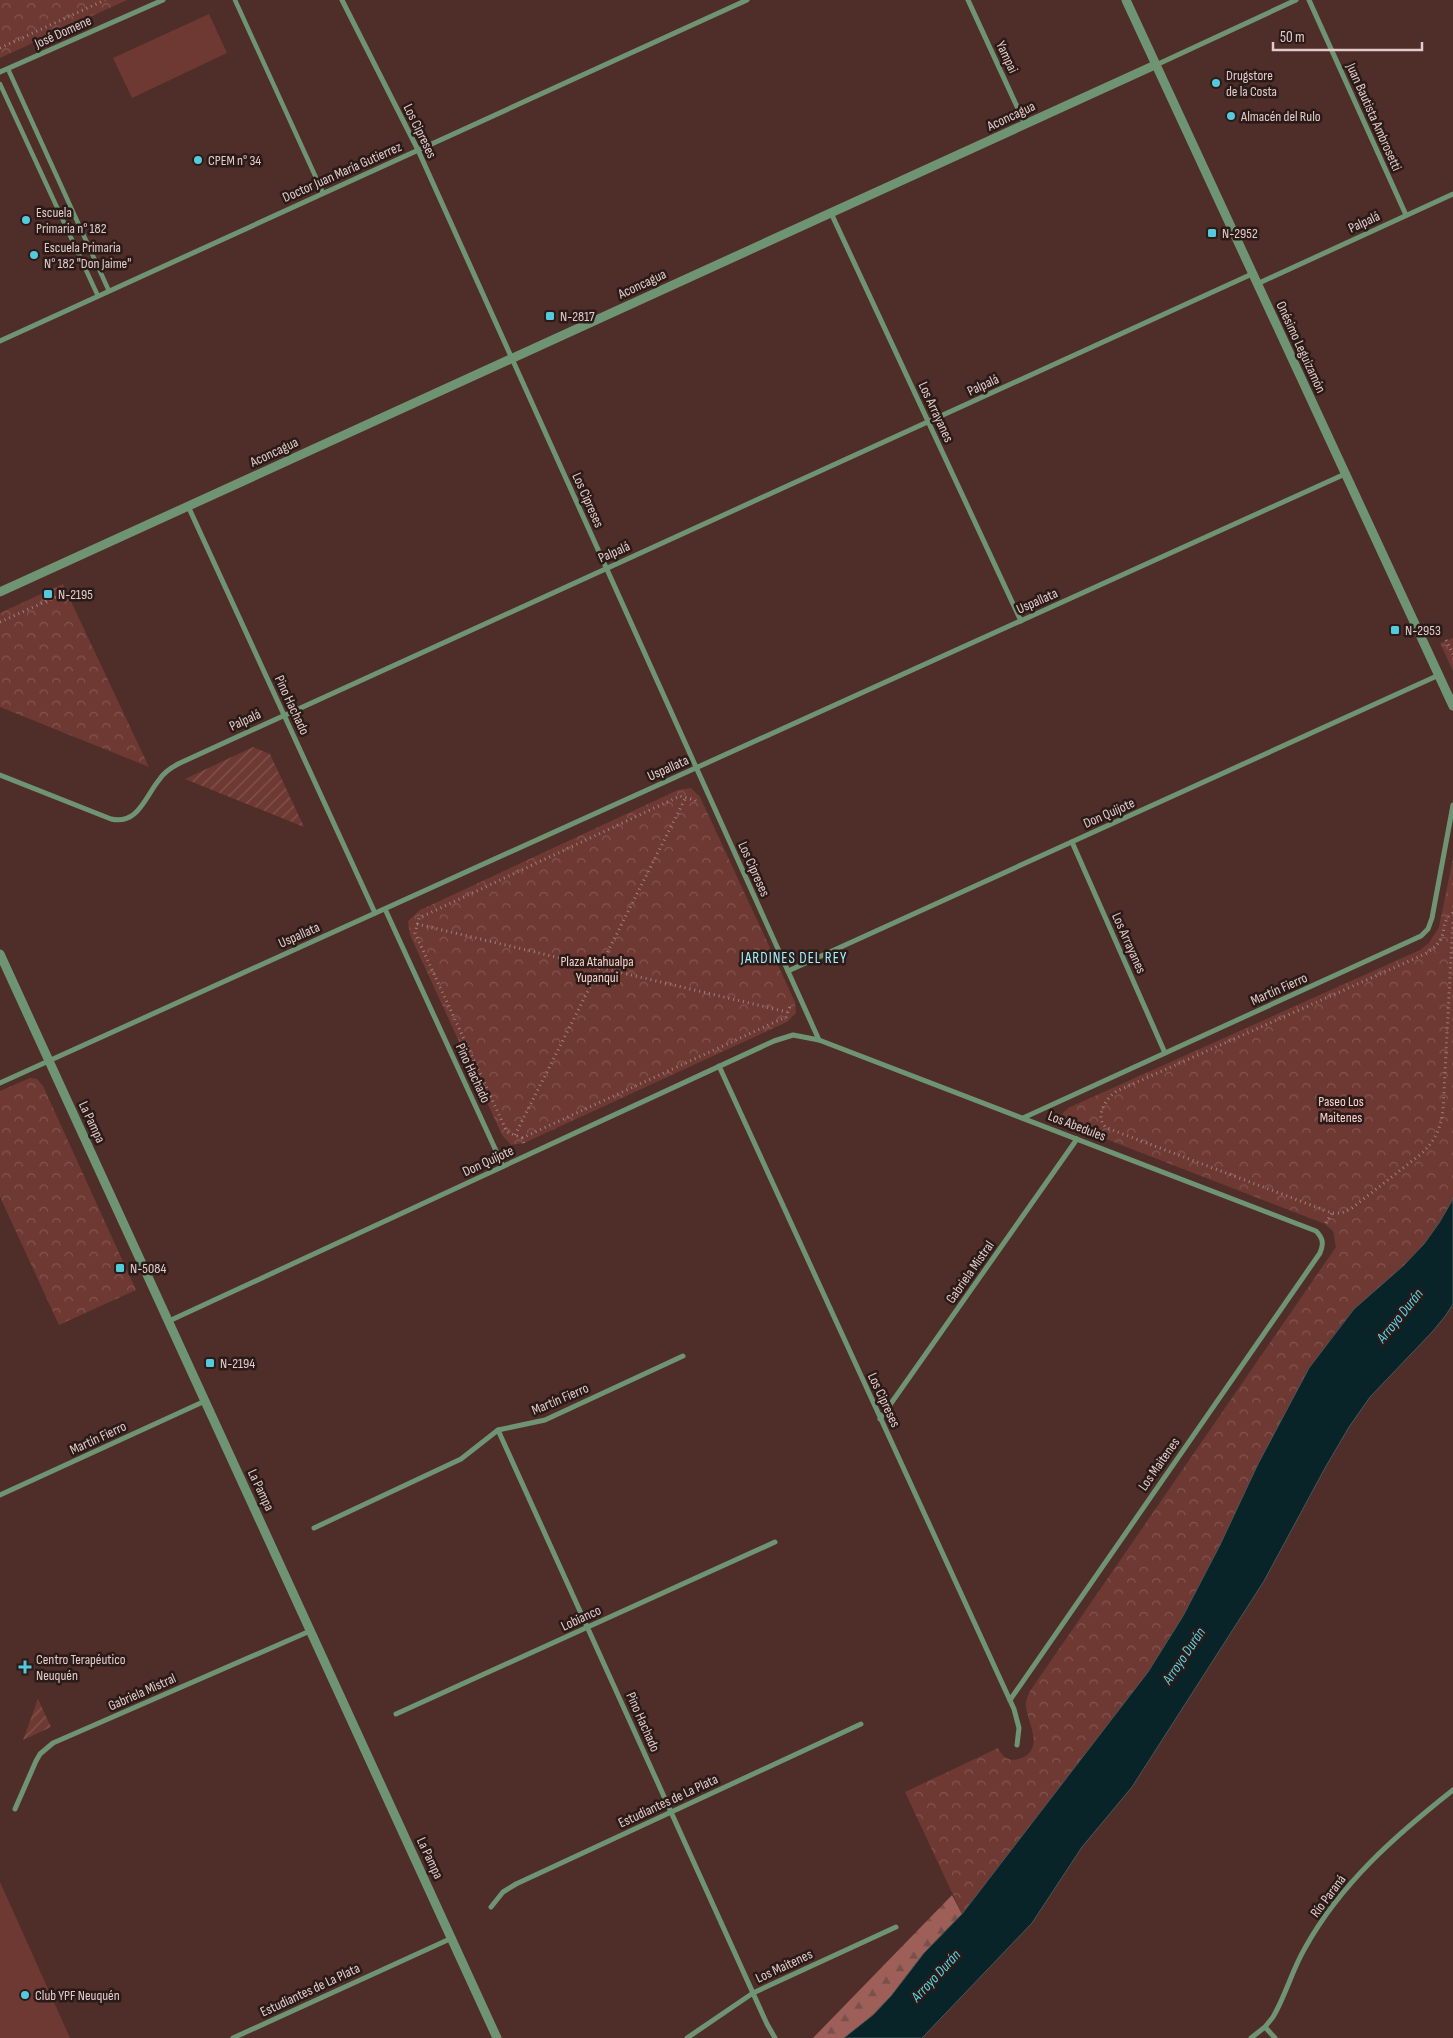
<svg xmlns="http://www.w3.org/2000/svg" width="1453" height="2038" font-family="'Sofia Sans Condensed',sans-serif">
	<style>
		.forest { fill: url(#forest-firs) }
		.park { fill: url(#park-crowns) }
		.garden { fill: url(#garden-furrows) }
		.pitch { fill: #6f3933 }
		.water { fill: #092428; stroke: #4a5658 }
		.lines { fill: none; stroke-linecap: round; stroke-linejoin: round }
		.path { stroke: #9d817d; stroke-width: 3; stroke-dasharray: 1 4; stroke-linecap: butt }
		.pedestrian { stroke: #6f9473; stroke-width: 4.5 }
		.minor { stroke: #6f9473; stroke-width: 5 }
		.tertiary { stroke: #6f9473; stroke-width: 9 }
		.poi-dot { fill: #53cbdc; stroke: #2a1a18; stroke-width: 2 }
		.labels { text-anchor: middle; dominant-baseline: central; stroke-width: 5; stroke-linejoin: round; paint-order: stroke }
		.street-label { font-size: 14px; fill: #e2cbc8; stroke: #2a1a18 }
		.poi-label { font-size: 14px; fill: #e2cbc8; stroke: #2a1a18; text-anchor: start }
		.park-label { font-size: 14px; fill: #fad3cd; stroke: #2a1a18 }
		.neighbourhood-label { font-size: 15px; letter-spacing: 1px; fill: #a1f1fe; stroke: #2a1a18 }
		.water-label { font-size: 15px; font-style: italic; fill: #58d5e7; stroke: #2a1a18 }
	</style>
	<defs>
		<pattern id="forest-firs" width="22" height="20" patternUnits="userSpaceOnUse" patternTransform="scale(1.25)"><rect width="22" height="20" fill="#9d5f57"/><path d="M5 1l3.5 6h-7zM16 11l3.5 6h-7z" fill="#79514c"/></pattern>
		<pattern id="park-crowns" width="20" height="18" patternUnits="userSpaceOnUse" patternTransform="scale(1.25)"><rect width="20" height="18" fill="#6f3933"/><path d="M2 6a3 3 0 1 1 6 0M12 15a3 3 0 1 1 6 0" fill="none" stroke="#83544f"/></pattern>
		<pattern id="garden-furrows" width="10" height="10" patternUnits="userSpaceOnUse" patternTransform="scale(1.25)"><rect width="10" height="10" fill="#6f3933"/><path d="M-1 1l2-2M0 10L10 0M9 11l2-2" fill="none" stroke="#83544f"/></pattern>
	</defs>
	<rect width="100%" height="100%" fill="#4f2d28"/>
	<path class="forest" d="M952,1895L962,1914L924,1953L891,1996L873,2015L844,2038H813Z"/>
	<g class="park">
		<path d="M0,0H127L0,58Z"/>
		<path d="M63,584L68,595L149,767L0,707V613Z"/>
		<path d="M1453,638V671L1440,643Z"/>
		<path d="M691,788L700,797L795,1002L796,1013L787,1022L524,1143L511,1145L502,1135L410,935L408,921L420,910L678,790Z"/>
		<path d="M1453,858V1199L1439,1223L1424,1244L1403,1266L1354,1309L1330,1339L1258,1464L1220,1545L1183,1616L1148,1672L962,1914L905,1792L998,1748C1001,1753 1003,1757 1009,1759C1014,1761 1019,1759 1024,1757C1044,1745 1027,1723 1026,1706C1025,1701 1028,1696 1030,1691L1336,1247L1333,1231L1325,1224L1067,1124L1062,1120L1061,1115L1068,1108L1420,950L1429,943L1439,927Z"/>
		<path d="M30,1078L37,1079L43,1086L136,1290L59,1325L0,1197V1091Z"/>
	</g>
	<g class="garden">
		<path d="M253,747L270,754L304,827L185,779Z"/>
		<path d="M38,1699L51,1727L23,1740Z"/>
	</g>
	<g class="pitch">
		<path d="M209,14L227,53L132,98L113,58Z"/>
		<path d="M0,1882L9,1902L70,2038H0Z"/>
	</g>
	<path class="water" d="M1453,1199V1304L1446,1315L1433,1331L1370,1397L1349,1427L1325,1468L1264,1581L1132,1787L1082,1847L1032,1923L922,2038H844L873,2015L891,1996L924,1953L962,1914L1148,1672L1183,1616L1220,1545L1258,1464L1309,1368L1354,1309L1403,1266L1424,1244L1439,1223Z"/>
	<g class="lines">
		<g class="path">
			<path d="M0,48L105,0"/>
			<path d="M0,622L67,592"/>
			<path d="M1446,640L1453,654"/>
			<path d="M1453,913C1443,919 1445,927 1442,937C1438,945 1432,950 1425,954L1117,1091C1106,1098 1093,1117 1107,1128L1332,1213H1342L1352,1208L1421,1154C1435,1141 1441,1128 1443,1110L1453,920"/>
			<path d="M417,924L787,1012"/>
			<path d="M515,1135L686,797"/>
			<path d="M522,1138L786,1017L790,1006"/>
			<path d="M524,1143L522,1138L507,1132L415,933L419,918L680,796L695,800L697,803"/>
			<path d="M1326,1223L1332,1213"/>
		</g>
		<g class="pedestrian">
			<path d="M235,0L323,193"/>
			<path d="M8,69L109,291"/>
			<path d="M0,84L98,296"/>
		</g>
		<g class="minor">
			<path d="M342,0L418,150L819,1040"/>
			<path d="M968,0L1025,124"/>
			<path d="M1309,0L1406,215"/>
			<path d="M1156,65L1296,0"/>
			<path d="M0,72L163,0"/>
			<path d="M831,213L1021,621"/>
			<path d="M1257,284L1453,194"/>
			<path d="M0,341L747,0"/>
			<path d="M188,506L375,913"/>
			<path d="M0,775L111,819C138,825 145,797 159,780C164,772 172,767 180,763L1252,274"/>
			<path d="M1072,842L1165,1053"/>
			<path d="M385,909L503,1166"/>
			<path d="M788,971L1439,675"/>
			<path d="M719,1066L1014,1709L1019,1728L1017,1745"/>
			<path d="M0,1083L1345,474"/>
			<path d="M1023,1118L1421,936L1428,929L1432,918L1453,805"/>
			<path d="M169,1321L774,1041L793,1035L819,1040L1316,1231C1323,1238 1324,1244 1320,1253L1010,1700"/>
			<path d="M880,1419L1077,1139"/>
			<path d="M498,1430L767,2024L775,2038"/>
			<path d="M0,1495L205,1401"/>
			<path d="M314,1528L461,1459L498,1430L545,1420L683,1356"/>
			<path d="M396,1714L775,1542"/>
			<path d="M15,1809L36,1761L40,1754L53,1743L310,1631"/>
			<path d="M491,1907L503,1892L516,1884L861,1724"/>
			<path d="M1265,2027L1275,2038"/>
			<path d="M233,2038L452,1938"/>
			<path d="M687,2038L753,1993L896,1927"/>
			<path d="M1251,2038L1265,2027L1273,2017C1286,1995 1292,1970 1305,1948C1341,1883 1396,1835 1453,1790"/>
		</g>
		<g class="tertiary">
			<path d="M1126,0L1453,706"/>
			<path d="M0,592L1155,65"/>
			<path d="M0,954L497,2038"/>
		</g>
	</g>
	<g class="poi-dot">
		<circle cx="1216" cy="83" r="5"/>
		<circle cx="1231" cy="116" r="5"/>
		<circle cx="198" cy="160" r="5"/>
		<circle cx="26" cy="220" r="5"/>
		<rect x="1207" y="228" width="10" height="10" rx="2.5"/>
		<circle cx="34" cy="255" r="5"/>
		<rect x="545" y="311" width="10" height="10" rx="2.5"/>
		<rect x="43" y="589" width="10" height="10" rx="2.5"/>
		<rect x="1390" y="625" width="10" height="10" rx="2.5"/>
		<rect x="115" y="1263" width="10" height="10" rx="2.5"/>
		<rect x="205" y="1358" width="10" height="10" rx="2.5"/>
		<path d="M22.5 1659.5h5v5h5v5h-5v5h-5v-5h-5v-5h5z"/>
		<circle cx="25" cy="1995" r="5"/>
	</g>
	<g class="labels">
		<g class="street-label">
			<text transform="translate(63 32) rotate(-24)">José Domene</text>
			<text transform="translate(1007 57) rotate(65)">Yampai</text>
			<text transform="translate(1011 116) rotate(-25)">Aconcagua</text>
			<text transform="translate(1374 117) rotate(66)">Juan Bautista Ambrosetti</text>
			<text transform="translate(420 131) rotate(64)">Los Cipreses</text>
			<text transform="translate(342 172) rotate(-24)">Doctor Juan María Gutierrez</text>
			<text transform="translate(1364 222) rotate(-25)">Palpalá</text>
			<text transform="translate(642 284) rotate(-25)">Aconcagua</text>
			<text transform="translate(1301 347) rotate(65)">Onésimo Leguizamón</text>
			<text transform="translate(983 385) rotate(-25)">Palpalá</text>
			<text transform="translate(936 412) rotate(65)">Los Arrayanes</text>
			<text transform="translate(274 452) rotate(-25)">Aconcagua</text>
			<text transform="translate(588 500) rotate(66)">Los Cipreses</text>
			<text transform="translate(614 552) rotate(-24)">Palpalá</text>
			<text transform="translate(1037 601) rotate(-24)">Uspallata</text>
			<text transform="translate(292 705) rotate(65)">Pino Hachado</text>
			<text transform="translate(245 720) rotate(-25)">Palpalá</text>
			<text transform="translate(668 768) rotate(-24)">Uspallata</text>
			<text transform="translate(1109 813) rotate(-24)">Don Quijote</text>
			<text transform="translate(754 869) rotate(66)">Los Cipreses</text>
			<text transform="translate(299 935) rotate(-24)">Uspallata</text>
			<text transform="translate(1129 943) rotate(66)">Los Arrayanes</text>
			<text transform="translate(1279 989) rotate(-24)">Martín Fierro</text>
			<text transform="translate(473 1073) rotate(65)">Pino Hachado</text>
			<text transform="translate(92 1122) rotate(65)">La Pampa</text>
			<text transform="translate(1077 1126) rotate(21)">Los Abedules</text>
			<text transform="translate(488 1161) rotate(-25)">Don Quijote</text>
			<text transform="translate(970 1272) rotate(-55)">Gabriela Mistral</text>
			<text transform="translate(560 1399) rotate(-23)">Martín Fierro</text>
			<text transform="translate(884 1400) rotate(65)">Los Cipreses</text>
			<text transform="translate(98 1438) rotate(-25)">Martín Fierro</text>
			<text transform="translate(1159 1464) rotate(-55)">Los Maitenes</text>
			<text transform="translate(261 1490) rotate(65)">La Pampa</text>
			<text transform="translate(581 1618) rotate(-25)">Lobianco</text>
			<text transform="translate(142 1692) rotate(-24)">Gabriela Mistral</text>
			<text transform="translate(643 1722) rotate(66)">Pino Hachado</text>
			<text transform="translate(668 1801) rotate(-25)">Estudiantes de La Plata</text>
			<text transform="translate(430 1858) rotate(65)">La Pampa</text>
			<text transform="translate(1328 1896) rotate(-53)">Río Paraná</text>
			<text transform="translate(784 1966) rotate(-25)">Los Maitenes</text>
			<text transform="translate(310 1990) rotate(-25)">Estudiantes de La Plata</text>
		</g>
		<g class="poi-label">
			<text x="1226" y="75">Drugstore<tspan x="1226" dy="16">de la Costa</tspan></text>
			<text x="1241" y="116">Almacén del Rulo</text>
			<text x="208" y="160">CPEM n° 34</text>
			<text x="36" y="212">Escuela<tspan x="36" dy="16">Primaria n° 182</tspan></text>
			<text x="1222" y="233">N-2952</text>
			<text x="44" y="247">Escuela Primaria<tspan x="44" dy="16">N° 182 "Don Jaime"</tspan></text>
			<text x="560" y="316">N-2817</text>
			<text x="58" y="594">N-2195</text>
			<text x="1405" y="630">N-2953</text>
			<text x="130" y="1268">N-5084</text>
			<text x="220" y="1363">N-2194</text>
			<text x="36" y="1659">Centro Terapéutico<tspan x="36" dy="16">Neuquén</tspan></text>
			<text x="35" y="1995">Club YPF Neuquén</text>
		</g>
		<g class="park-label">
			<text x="597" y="961">Plaza Atahualpa<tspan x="597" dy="16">Yupanqui</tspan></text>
			<text x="1341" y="1101">Paseo Los<tspan x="1341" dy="16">Maitenes</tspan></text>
		</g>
		<g class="neighbourhood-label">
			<text x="794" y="958">JARDINES DEL REY</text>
		</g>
		<g class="water-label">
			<text transform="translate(1400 1316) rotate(-51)">Arroyo Durán</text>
			<text transform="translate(1184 1656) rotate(-56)">Arroyo Durán</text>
			<text transform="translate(936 1976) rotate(-47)">Arroyo Durán</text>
		</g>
	</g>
	<path d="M1273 42v8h149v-8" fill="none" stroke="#e2cbc8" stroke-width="2.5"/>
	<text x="1280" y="42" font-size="15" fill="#e2cbc8" stroke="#2a1a18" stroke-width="4" paint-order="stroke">50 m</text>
</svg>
